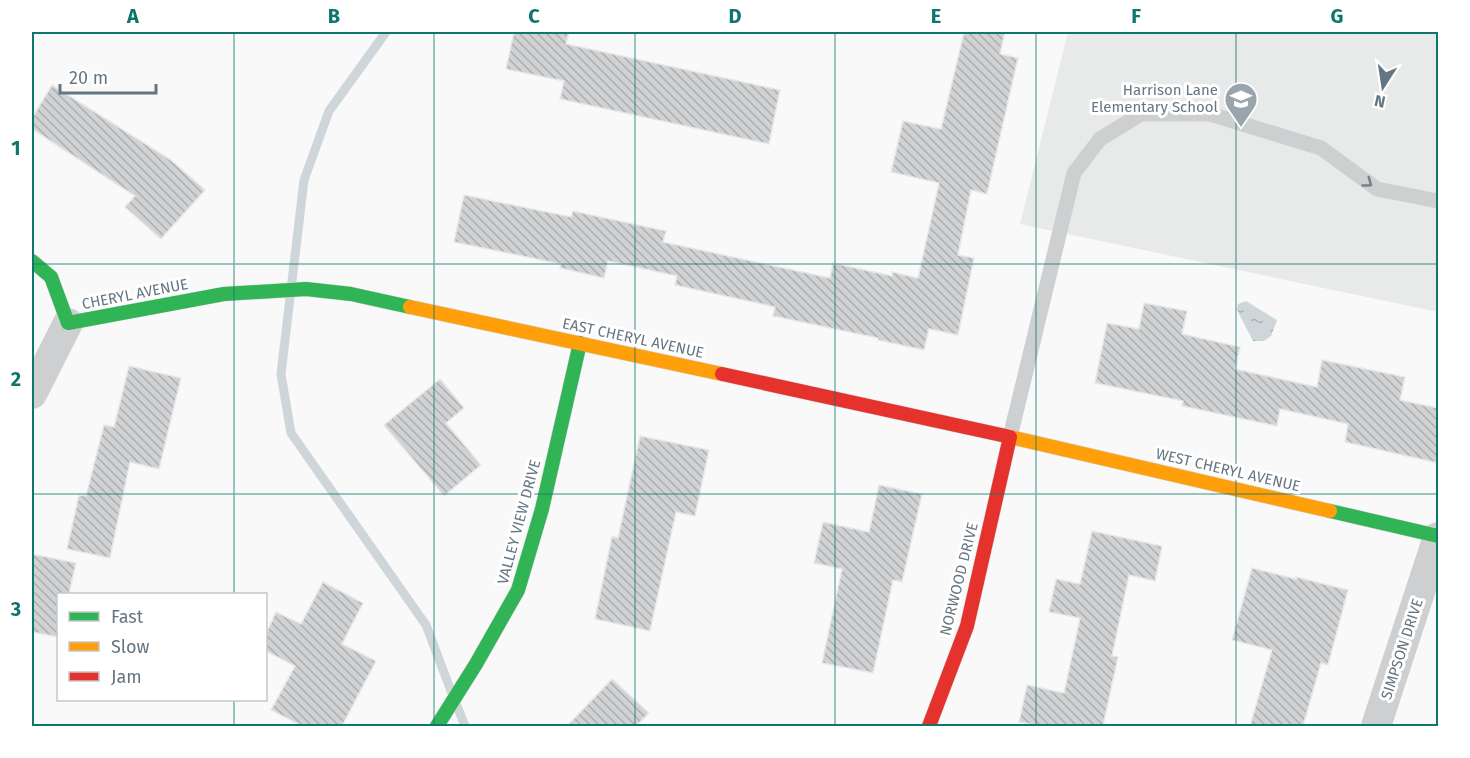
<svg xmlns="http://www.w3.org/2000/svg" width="1470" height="758" font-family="'Fira Sans',sans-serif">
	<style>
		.built { fill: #e8e9e9 }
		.water { fill: url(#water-ripples) }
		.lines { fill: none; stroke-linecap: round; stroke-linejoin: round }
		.stream { stroke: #ced6d9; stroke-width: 9 }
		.building { fill: url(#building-back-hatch); stroke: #e8e8e8; stroke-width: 1.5 }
		.fast-casing { stroke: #d5d6d7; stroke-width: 15 }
		.slow-casing { stroke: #d5d6d7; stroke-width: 15 }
		.jam-casing { stroke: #d5d6d7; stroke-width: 15 }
		.lane { stroke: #cecfd0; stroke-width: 15 }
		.street { stroke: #cecfd0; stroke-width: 30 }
		.fast { stroke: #30b455; stroke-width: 14 }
		.slow { stroke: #ff9f0a; stroke-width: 14 }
		.jam { stroke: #e5322d; stroke-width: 14 }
		.oneway { stroke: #707f8b }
		.grid { fill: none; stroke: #0f766e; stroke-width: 1.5; stroke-opacity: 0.55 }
		.labels { text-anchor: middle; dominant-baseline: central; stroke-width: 6; stroke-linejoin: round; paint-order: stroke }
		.poi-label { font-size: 15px; fill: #657683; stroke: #fff; text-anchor: end }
		.street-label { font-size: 15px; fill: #657683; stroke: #fff }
		.neatline { fill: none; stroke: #0f766e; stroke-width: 2 }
		.grid-label { font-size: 20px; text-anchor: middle; font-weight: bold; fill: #0f766e }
	</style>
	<defs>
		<pattern id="water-ripples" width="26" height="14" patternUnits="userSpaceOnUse" patternTransform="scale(1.5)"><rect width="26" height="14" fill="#ced6d9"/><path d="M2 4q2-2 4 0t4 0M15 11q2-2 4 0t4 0" fill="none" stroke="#abb2b5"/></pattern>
		<pattern id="building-back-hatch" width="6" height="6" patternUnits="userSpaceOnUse" patternTransform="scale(1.5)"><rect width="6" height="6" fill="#d0d2d3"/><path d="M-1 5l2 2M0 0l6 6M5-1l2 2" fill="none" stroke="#acafb1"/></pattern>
	</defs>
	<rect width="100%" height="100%" fill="#f9f9f9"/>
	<path class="built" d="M1068,32H1438V312L1020,224Z"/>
	<path class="water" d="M1246,301L1277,320L1271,336L1264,341H1253L1239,314L1237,309L1238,304Z"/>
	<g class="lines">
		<g class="stream">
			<path d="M386,32L329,111L304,180L281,374L291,433L426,625L451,691"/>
			<path d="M457,706L465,726"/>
		</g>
	</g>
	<g class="building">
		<path d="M514,32H569L566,44L780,90L769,144L560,99L564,81L506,69Z"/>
		<path d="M964,32H1005L1000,54L1018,58L987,194L971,190L958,255L974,258L958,335L929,329L924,350L878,340V338L773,316L775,307L675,285L677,276L608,261L604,278L560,268L561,264L454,242L464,195L571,217L573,211L666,231L663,242L830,278L833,263L892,276V272L918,278L939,183L891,172L903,121L941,129Z"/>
		<path d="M52,85L171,160L205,190L161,239L125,207L135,196L32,129V118Z"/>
		<path d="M1144,303L1187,311L1182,334L1240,347L1235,369L1317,387L1322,360L1405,377L1400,400L1438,408V463L1345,442L1348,424L1280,409L1277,426L1182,406L1183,401L1095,383L1107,323L1139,329Z"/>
		<path d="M129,366L181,378L159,469L130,462L110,558L67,549L79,495L86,496L104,425L114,427Z"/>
		<path d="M440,379L464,408L446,423L481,465L444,496L384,425Z"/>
		<path d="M640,436L709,450L695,516L676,512L650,631L595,619L612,536L618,538Z"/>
		<path d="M879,485L922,494L902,582L893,580L873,673L822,663L842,569L814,563L823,522L869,532Z"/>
		<path d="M1092,531L1162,546L1155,581L1129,575L1112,656L1118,657L1103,726H1040L1019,722L1027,685L1064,693L1080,618L1049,612L1056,579L1080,584Z"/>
		<path d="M32,554L76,563L69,594H58V637L32,632Z"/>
		<path d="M1252,568L1296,579V577L1348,590L1328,665L1321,663L1303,726H1250L1272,650L1232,640Z"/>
		<path d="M323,582L363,603L342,644L376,661L342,726H302L271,710L295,666L266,651V634L276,612L301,624Z"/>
		<path d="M612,679L649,713L636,726H567Z"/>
	</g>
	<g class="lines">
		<defs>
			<g id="fast">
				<path d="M32,261L51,277L68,323L224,294L306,289L351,294L410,307"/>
				<path d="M1330,511L1438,536"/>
				<path d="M437,726L476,664L518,590L542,509L580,343"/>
			</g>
			<g id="slow">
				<path d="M410,307L722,374"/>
				<path d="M1006,436L1330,511"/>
			</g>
			<g id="jam">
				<path d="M722,374L1006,436"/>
				<path d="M929,726L967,626L1010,437"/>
			</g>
		</defs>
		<use href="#fast" class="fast-casing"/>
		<use href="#slow" class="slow-casing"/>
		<use href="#jam" class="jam-casing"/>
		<path class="lane" d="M1010,437L1074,173L1100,139L1141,114H1210L1321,148L1377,189L1438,201"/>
		<g class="street">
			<path d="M32,394L68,323"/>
			<path d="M1376,726L1438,537"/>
		</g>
		<use href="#fast" class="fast"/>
		<use href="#slow" class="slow"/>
		<use href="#jam" class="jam"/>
	</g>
	<defs><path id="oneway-chevron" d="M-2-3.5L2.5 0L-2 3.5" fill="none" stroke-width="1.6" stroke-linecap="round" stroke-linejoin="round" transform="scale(1.5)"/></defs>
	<use class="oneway" href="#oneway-chevron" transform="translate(1368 183) rotate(36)"/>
	<path class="grid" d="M234,32V594M434,32V726M635,32V726M835,32V726M1036,32V726M1236,32V726M32,264H1438M32,494H1438M234,700V726"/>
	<defs>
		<symbol id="school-pin" viewBox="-11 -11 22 30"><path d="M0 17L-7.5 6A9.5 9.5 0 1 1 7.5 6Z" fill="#99a4ac" stroke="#fff"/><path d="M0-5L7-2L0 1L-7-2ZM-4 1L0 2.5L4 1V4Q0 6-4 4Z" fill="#fff"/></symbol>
	</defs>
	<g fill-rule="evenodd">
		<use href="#school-pin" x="1222" y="80" width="38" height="52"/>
	</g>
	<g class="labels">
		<g class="poi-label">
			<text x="1218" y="90">Harrison Lane<tspan x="1218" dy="17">Elementary School</tspan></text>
		</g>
		<g class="street-label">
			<text transform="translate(135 294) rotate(-11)">CHERYL AVENUE</text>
			<text transform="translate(633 338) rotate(12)">EAST CHERYL AVENUE</text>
			<text transform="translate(1228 470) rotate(13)">WEST CHERYL AVENUE</text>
			<text transform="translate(519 522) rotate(-75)">VALLEY VIEW DRIVE</text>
			<text transform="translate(959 579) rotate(-76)">NORWOOD DRIVE</text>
			<text transform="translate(1402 649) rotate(-72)">SIMPSON DRIVE</text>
		</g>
	</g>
	<rect width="1470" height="758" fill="none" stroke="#ffffff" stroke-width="66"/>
	<rect x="57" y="593" width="210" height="108" fill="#ffffff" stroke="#c1c8cd" stroke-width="1.5"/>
	<rect x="69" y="612" width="30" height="9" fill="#30b455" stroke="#c1c8cd" stroke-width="1.5"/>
	<text x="111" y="623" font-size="18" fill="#657683">Fast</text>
	<rect x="69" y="642" width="30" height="9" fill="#ff9f0a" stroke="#c1c8cd" stroke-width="1.5"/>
	<text x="111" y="653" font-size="18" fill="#657683">Slow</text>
	<rect x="69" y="672" width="30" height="9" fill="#e5322d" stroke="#c1c8cd" stroke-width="1.5"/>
	<text x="111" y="683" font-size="18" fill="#657683">Jam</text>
	<g transform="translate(1383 87) rotate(192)" stroke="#ffffff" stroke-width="4.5" paint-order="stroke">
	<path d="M0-4.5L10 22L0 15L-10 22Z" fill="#657683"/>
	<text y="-9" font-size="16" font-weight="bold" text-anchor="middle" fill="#657683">N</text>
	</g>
	<path d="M60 84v9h96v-9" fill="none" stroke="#657683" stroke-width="3"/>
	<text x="69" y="84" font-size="18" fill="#657683" stroke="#ffffff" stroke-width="4.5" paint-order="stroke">20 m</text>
	<rect x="33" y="33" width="1404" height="692" class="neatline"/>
	<g class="grid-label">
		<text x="133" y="23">A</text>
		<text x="334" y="23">B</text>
		<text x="534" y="23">C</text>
		<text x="735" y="23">D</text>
		<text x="936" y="23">E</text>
		<text x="1136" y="23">F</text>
		<text x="1337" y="23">G</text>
		<text x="16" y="155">1</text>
		<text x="16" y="386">2</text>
		<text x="16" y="616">3</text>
	</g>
</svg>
